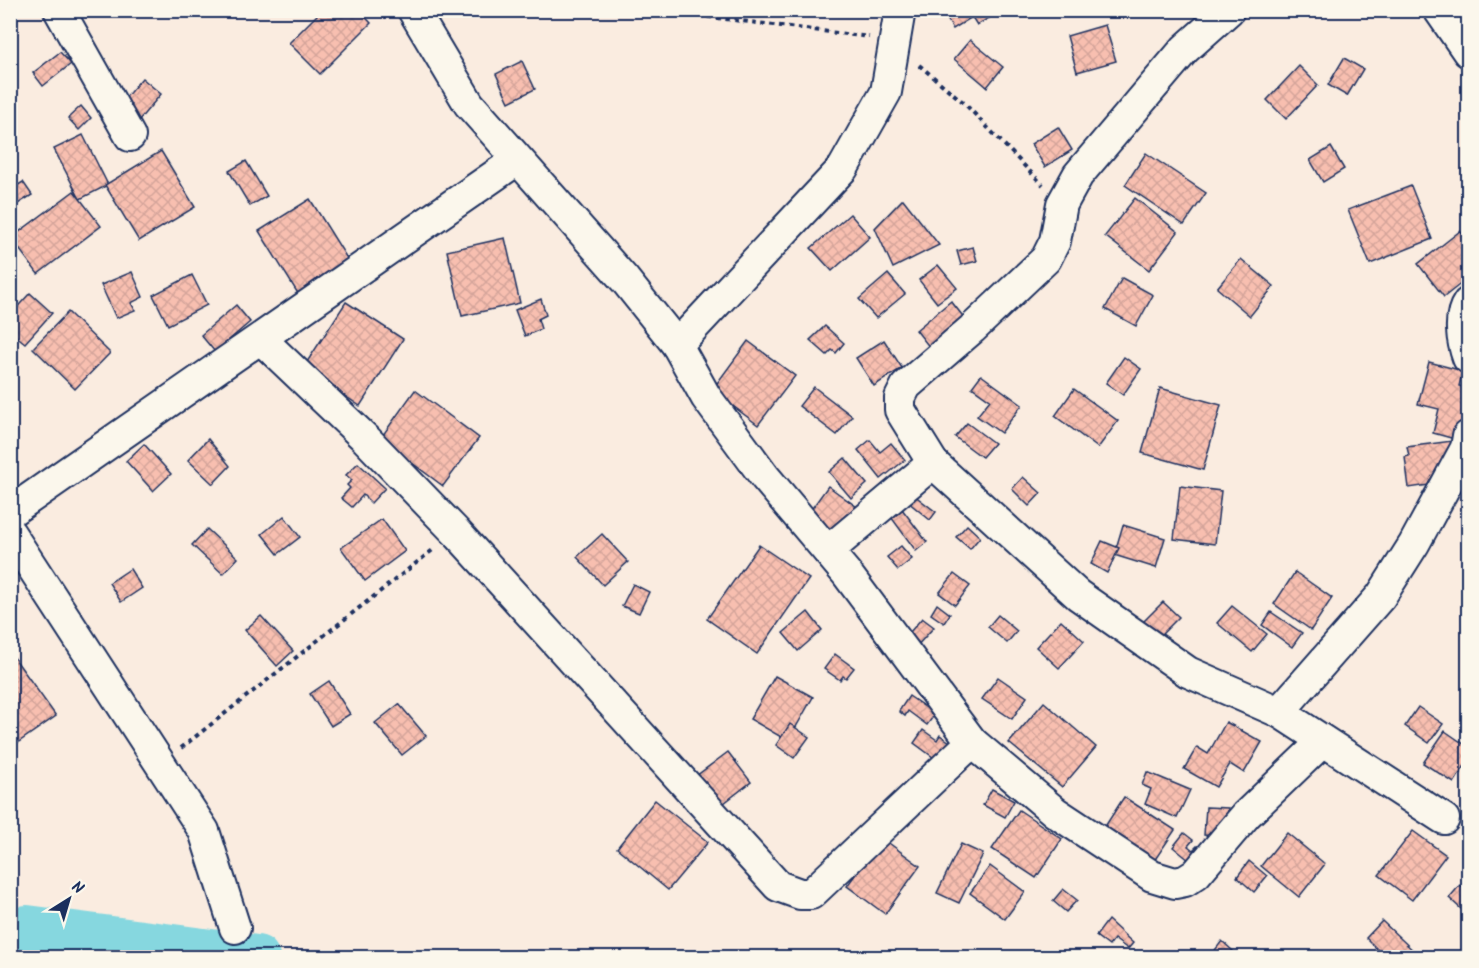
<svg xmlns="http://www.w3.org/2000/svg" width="1479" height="968" font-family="Kalam,sans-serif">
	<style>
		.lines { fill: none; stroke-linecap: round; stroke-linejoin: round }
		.river { stroke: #86d7df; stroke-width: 46 }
		.building { fill: url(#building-cross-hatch); stroke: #1b2f5e; stroke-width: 1.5 }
		.street-casing { stroke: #1b2f5e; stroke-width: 34 }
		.path { stroke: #1b2f5e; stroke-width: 4; stroke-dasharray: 4.5 4.5; stroke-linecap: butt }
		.street { stroke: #fbf7ec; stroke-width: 30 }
	</style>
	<defs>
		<pattern id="building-cross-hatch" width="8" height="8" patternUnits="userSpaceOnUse" patternTransform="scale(1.5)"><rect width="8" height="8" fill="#f8bfb0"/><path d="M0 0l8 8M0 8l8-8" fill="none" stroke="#d4a49a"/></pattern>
	</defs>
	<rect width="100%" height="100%" fill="#faece0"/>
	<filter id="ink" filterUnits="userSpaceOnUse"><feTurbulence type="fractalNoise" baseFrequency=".0167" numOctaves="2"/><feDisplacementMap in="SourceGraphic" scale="12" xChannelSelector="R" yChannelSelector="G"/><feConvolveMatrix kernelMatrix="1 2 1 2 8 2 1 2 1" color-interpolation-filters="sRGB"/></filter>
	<g filter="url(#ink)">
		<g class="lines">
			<path class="river" d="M10,936L27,928L257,958"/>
		</g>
		<g class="building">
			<path d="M322,10H359L371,23L320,74L289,43Z"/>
			<path d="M942,10H1001V11L977,25L972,17L953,29Z"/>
			<path d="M1105,25L1116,61L1077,72L1067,36Z"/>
			<path d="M970,40L1003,67L987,87L954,59Z"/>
			<path d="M60,52L71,64L43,86L33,73Z"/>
			<path d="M1344,58L1363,69L1347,96L1328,85Z"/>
			<path d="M522,61L535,89L509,102L496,74Z"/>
			<path d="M1299,66L1318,85L1286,119L1267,100Z"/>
			<path d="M142,78L161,94L139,120L120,104Z"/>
			<path d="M81,106L91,118L79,130L68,118Z"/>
			<path d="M1058,127L1072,150L1045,167L1031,144Z"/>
			<path d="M83,135L108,185L80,199L54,149Z"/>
			<path d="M1331,147L1344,169L1323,182L1310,160Z"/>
			<path d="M161,151L195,207L139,241L105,185Z"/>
			<path d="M1146,153L1206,193L1184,225L1125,185Z"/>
			<path d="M246,161L267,196L250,206L229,171Z"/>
			<path d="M23,182L32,195L10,209V190Z"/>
			<path d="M1411,186L1432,239L1370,264L1348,210Z"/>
			<path d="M74,191L101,226L38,274L11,238Z"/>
			<path d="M1135,198L1178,232L1149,270L1105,236Z"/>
			<path d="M310,199L353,268L302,300L259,231Z"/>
			<path d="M903,199L939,245L893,268L875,228Z"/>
			<path d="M850,214L870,237L832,271L811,248Z"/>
			<path d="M1460,231L1468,242V278L1444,297L1418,264Z"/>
			<path d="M505,238L520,303L462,316L447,251Z"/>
			<path d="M973,247L977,261L961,265L957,251Z"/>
			<path d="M1241,259L1274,286L1250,316L1217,288Z"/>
			<path d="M938,265L957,288L937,303L919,280Z"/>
			<path d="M132,272L143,297L131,303L135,310L116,318L101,285Z"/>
			<path d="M888,274L905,294L876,318L859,299Z"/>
			<path d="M192,275L207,305L168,325L153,295Z"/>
			<path d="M1122,278L1153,295L1136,326L1105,309Z"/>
			<path d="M30,293L52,313L25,343L10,331V315Z"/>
			<path d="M541,299L546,315L538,319L541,329L525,336L515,310Z"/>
			<path d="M951,301L969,324L934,353L916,330Z"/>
			<path d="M346,302L403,339L360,406L303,368Z"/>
			<path d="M236,305L250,322L215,352L201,335Z"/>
			<path d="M68,312L110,353L75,389L33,348Z"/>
			<path d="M825,326L844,343L836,353L832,350L827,355L810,340Z"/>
			<path d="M884,340L902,368L874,386L856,358Z"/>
			<path d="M748,341L795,376L758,425L712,390Z"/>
			<path d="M1124,357L1141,369L1123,395L1106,383Z"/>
			<path d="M1429,362L1463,371L1459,386L1468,388V416L1462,441L1433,433L1439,409L1418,404Z"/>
			<path d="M981,375L1022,405L1001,433L977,416L990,400L972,387Z"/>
			<path d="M814,387L852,416L837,435L799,406Z"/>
			<path d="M1160,388L1221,405L1203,470L1142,453Z"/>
			<path d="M1074,389L1118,421L1098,448L1055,416Z"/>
			<path d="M415,390L479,438L443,486L380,439Z"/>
			<path d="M967,423L994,443L982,457L955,437Z"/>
			<path d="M208,439L230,466L213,484L188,460Z"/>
			<path d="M870,440L880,452L891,443L905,460L881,479L858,450Z"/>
			<path d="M1452,441L1455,461L1440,463L1442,483L1409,488L1405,457L1409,456L1407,447Z"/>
			<path d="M144,444L171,474L153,491L126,461Z"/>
			<path d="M845,458L867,484L851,498L829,472Z"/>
			<path d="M358,463L385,488L371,503L363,495L352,507L341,498L350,488L347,485L352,480L346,475Z"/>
			<path d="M1023,477L1041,493L1029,506L1012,489Z"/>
			<path d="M828,486L857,507L834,539L805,518Z"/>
			<path d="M1180,486L1221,491L1215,544L1174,539Z"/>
			<path d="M914,495L936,512L930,520L908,502Z"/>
			<path d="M902,509L927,542L916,551L891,517Z"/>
			<path d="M284,516L300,537L278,554L262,534Z"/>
			<path d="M382,519L405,551L365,581L341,548Z"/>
			<path d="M967,525L980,537L970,549L956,537Z"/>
			<path d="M1123,525L1165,538L1156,568L1114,555Z"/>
			<path d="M207,529L238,558L223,574L192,545Z"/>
			<path d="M602,534L628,562L603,585L577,557Z"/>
			<path d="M1102,541L1119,548L1107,573L1091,564Z"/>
			<path d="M759,545L809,579L757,654L707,619Z"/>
			<path d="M901,546L912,559L898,570L887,557Z"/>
			<path d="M130,569L142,588L121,602L109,583Z"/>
			<path d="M1295,572L1332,598L1311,630L1274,604Z"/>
			<path d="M954,574L970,586L955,605L939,593Z"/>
			<path d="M633,584L649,592L639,613L622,606Z"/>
			<path d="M1468,600V615L1462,603Z"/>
			<path d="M1163,602L1179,617L1152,644L1136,629Z"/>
			<path d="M937,604L950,614L944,623L931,614Z"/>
			<path d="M1232,606L1267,634L1252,652L1217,623Z"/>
			<path d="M808,612L822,630L798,651L783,633Z"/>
			<path d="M1271,612L1302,633L1292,647L1262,625Z"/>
			<path d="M998,615L1017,631L1007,643L988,627Z"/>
			<path d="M261,616L293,651L277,666L245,630Z"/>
			<path d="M922,618L934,627L916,647L905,638Z"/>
			<path d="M1061,620L1084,641L1059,668L1036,647Z"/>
			<path d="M10,652L56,716L10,748Z"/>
			<path d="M835,654L854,668L846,678L843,676L840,680L824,669Z"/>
			<path d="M775,676L813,697L788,741L750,719Z"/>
			<path d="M998,677L1027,697L1012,719L982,699Z"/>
			<path d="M329,681L350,714L331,726L310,694Z"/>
			<path d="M909,696L935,714L927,725L908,711L905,716L899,711Z"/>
			<path d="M1044,702L1096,747L1062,787L1009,743Z"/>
			<path d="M399,704L426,736L402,755L375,723Z"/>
			<path d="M1418,707L1443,724L1429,743L1405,726Z"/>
			<path d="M1226,722L1262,742L1244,773L1230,764L1216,787L1184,769L1197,747L1208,754Z"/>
			<path d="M790,724L809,737L794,758L776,745Z"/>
			<path d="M923,730L937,740L940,735L954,745L941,763L914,743Z"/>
			<path d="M1445,731L1468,747V761L1454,783L1423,763Z"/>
			<path d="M728,752L751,782L715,810L692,779Z"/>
			<path d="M1147,772L1190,790L1177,818L1145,804L1151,789L1142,785Z"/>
			<path d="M992,789L1014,801L1005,817L983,805Z"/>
			<path d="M1124,797L1175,830L1154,861L1104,828Z"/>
			<path d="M655,800L708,842L668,890L617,848Z"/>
			<path d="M1206,807L1228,808L1227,837L1204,835Z"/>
			<path d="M1019,810L1062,839L1036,878L992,849Z"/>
			<path d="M1413,831L1446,855L1412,900L1379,875Z"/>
			<path d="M1184,833L1193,840L1188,846L1193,850L1197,846L1205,853L1195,865L1173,847Z"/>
			<path d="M1287,833L1325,864L1299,897L1261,866Z"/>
			<path d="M882,838L920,866L885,914L847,886Z"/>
			<path d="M961,844L983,854L959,903L937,893Z"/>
			<path d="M1249,861L1267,876L1254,892L1237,877Z"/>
			<path d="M990,866L1025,892L1005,919L970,893Z"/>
			<path d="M1460,885L1468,892V900L1461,909L1449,898Z"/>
			<path d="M1063,889L1077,900L1066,912L1053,901Z"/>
			<path d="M1108,920L1133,943L1128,949L1114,939L1109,946L1096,936Z"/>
			<path d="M1382,921L1418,955L1416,958H1386L1366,938Z"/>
			<path d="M1222,941L1233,951L1227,958H1209Z"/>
		</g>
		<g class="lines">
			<defs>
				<g id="street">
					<path d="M59,10L130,136"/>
					<path d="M413,10L469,104L625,280L677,345L706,397L765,477L847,574L972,742L1055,812L1152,876L1175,883L1185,881L1196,874L1246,815L1323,741"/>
					<path d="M1229,10L1185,49L1078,175L1062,204L1055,241L1046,259L972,329L906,386L900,398V410L933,463L1078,595L1188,672L1279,712L1444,819"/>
					<path d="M1439,10L1468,52"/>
					<path d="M1468,303C1458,317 1462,342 1468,358"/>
					<path d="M262,340L366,439L456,532L778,886L800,894H811L972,742"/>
					<path d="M677,345L843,168L886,92L900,10"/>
					<path d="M10,512L517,160"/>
					<path d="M10,533L204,831L235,928"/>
					<path d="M828,551L933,463"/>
					<path d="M1279,712L1381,596L1414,544L1466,448L1468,436"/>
				</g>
			</defs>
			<use href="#street" class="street-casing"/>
			<g class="path">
				<path d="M654,10L869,37"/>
				<path d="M919,65L962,101L1043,185"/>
				<path d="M181,748L434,549"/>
			</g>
			<use href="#street" class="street"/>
		</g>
	</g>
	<rect width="1479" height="968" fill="none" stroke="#fbf7ec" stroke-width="36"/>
	<rect x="18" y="18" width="1443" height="932" fill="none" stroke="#1b2f5e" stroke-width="2" filter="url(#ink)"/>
	<g transform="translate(69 899) rotate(37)" stroke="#fbf7ec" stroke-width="4.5" paint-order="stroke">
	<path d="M0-4.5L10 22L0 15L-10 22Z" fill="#1b2f5e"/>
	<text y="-9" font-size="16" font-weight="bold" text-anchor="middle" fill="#1b2f5e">N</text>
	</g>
</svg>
